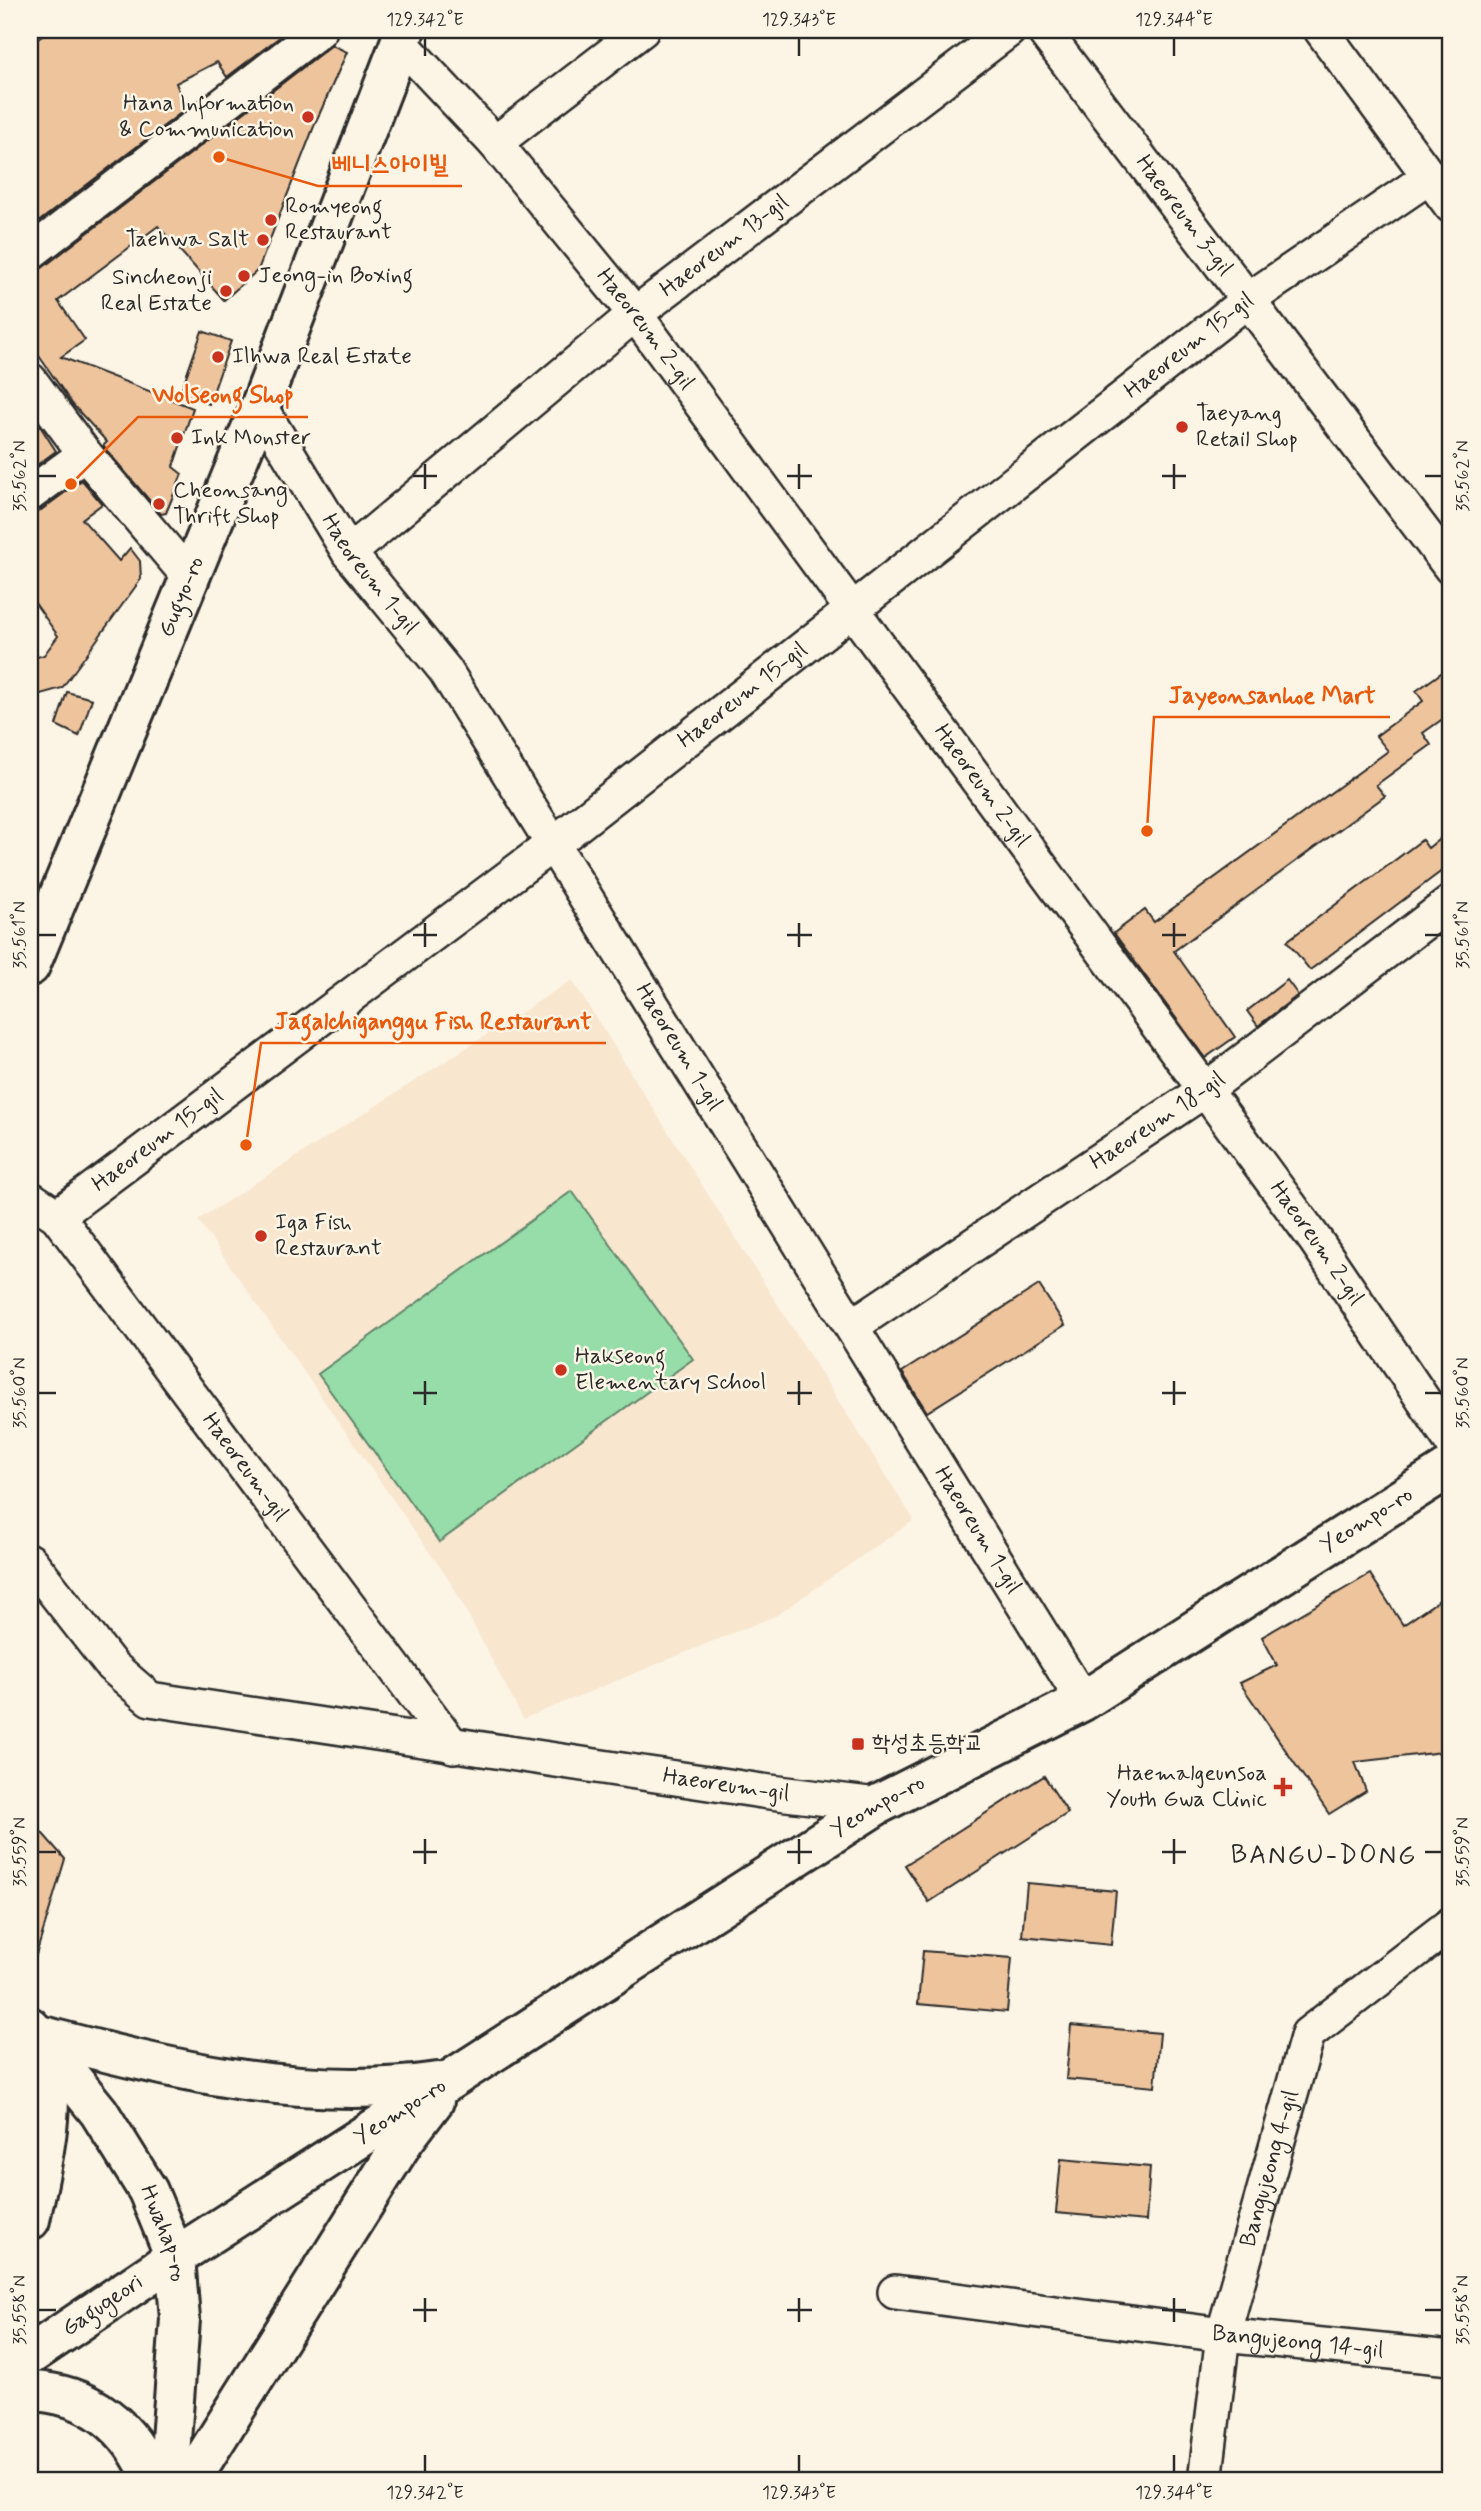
<svg xmlns="http://www.w3.org/2000/svg" width="1481" height="2511" font-family="Mynerve,'Poor Story',sans-serif">
	<style>
		.built { fill: #f8e6cf }
		.green { fill: #97ddaa; stroke: #61846a; stroke-width: 2 }
		.building { fill: #eec49d; stroke: #2b2b2b; stroke-width: 2 }
		.lines { fill: none; stroke-linecap: round; stroke-linejoin: round }
		.minor-casing { stroke: #2b2b2b; stroke-width: 38 }
		.secondary-casing { stroke: #2b2b2b; stroke-width: 44 }
		.minor { stroke: #fcf5e5; stroke-width: 33 }
		.secondary { stroke: #fcf5e5; stroke-width: 38 }
		.ticks { fill: none; stroke: #2b2b2b; stroke-width: 2.5 }
		.poi-dot { fill: #c8321e; stroke: #fcf5e5; stroke-width: 2.5 }
		.labels { text-anchor: middle; dominant-baseline: central; stroke-width: 5; stroke-linejoin: round; paint-order: stroke }
		.poi-label { font-size: 23px; fill: #2b2b2b; stroke: #fcf5e5; text-anchor: start }
		.street-label { font-size: 23px; fill: #2b2b2b; stroke: #fcf5e5 }
		.quarter-label { font-size: 26px; letter-spacing: 2px; fill: #2b2b2b; stroke: #fcf5e5 }
		.leader { fill: none; stroke: #e8590c; stroke-width: 2.5 }
		.callout-dot { fill: #e8590c; stroke: #fcf5e5; stroke-width: 2.5 }
		.callout-label { font-size: 24px; text-anchor: middle; font-weight: bold; fill: #e8590c; stroke: #fcf5e5; stroke-width: 5; stroke-linejoin: round; paint-order: stroke }
		.neatline { fill: none; stroke: #2b2b2b; stroke-width: 2.5 }
		.ticks-label { font-size: 18px; text-anchor: middle; fill: #2b2b2b }
	</style>
	<rect width="100%" height="100%" fill="#fcf5e5"/>
	<filter id="ink" filterUnits="userSpaceOnUse"><feTurbulence type="fractalNoise" baseFrequency=".0143" numOctaves="2"/><feDisplacementMap in="SourceGraphic" scale="14" xChannelSelector="R" yChannelSelector="G"/><feConvolveMatrix kernelMatrix="1 2 1 2 8 2 1 2 1" color-interpolation-filters="sRGB"/></filter>
	<g filter="url(#ink)">
		<path class="built" d="M572,980L914,1520L777,1615L523,1719L453,1586L198,1220Z"/>
		<path class="green" d="M572,1191L693,1359L439,1542L318,1374Z"/>
		<g class="building">
			<path d="M50,30H289L227,77L217,62L176,83L186,109L33,226L30,222V45Z"/>
			<path d="M332,45L347,52L315,124L258,270L224,300L158,226L58,301L85,340L61,357L193,408L173,467L182,474L166,513L161,514L103,446L107,442L73,405L30,343V272L42,268Z"/>
			<path d="M202,331L231,341L209,404L180,394Z"/>
			<path d="M40,426L56,451L30,470V434Z"/>
			<path d="M82,480L102,504L82,519L119,561L130,548L140,561L141,579L62,688L30,697V659L44,655L58,636L30,596V513L41,510Z"/>
			<path d="M1451,666V713L1423,733L1431,745L1376,785L1385,796L1174,951L1235,1037L1205,1058L1114,933L1145,910L1154,922L1388,751L1376,736L1423,701L1416,691Z"/>
			<path d="M67,692L92,699L79,736L56,725Z"/>
			<path d="M1451,830V864L1310,970L1287,941L1422,840L1428,848Z"/>
			<path d="M1287,980L1298,995L1258,1026L1247,1011Z"/>
			<path d="M1039,1285L1065,1325L927,1412L902,1372Z"/>
			<path d="M1370,1574L1403,1625L1441,1599L1451,1614V1751L1355,1762L1366,1791L1329,1814L1240,1683L1277,1665L1262,1637Z"/>
			<path d="M1044,1776L1068,1813L929,1902L905,1865Z"/>
			<path d="M30,1819L65,1859L35,1958L30,1957Z"/>
			<path d="M1027,1883L1116,1891L1111,1945L1022,1936Z"/>
			<path d="M923,1951L1012,1958L1007,2012L918,2004Z"/>
			<path d="M1071,2025L1160,2033L1155,2087L1066,2079Z"/>
			<path d="M1061,2159L1150,2167L1146,2221L1056,2213Z"/>
		</g>
		<g class="lines">
			<defs>
				<g id="minor">
					<path id="s1" d="M1043,30L1451,568"/>
					<path d="M1321,30L1451,206"/>
					<path id="s2" d="M400,42L495,143L635,314L1316,1241L1451,1441"/>
					<path d="M495,143L642,30"/>
					<path d="M30,253L320,30"/>
					<path d="M30,380L85,454L191,579"/>
					<path id="s3" d="M260,407L349,553L445,670L1083,1701"/>
					<path d="M30,494L85,454"/>
					<path id="s4" d="M349,553L635,314L1009,30"/>
					<path id="s5" d="M30,1198L57,1216L63,1224L453,1746"/>
					<path id="s6" d="M57,1216L553,844L1248,300L1429,177"/>
					<path id="s7" d="M852,1326L1205,1090L1451,902"/>
					<path id="s8" d="M30,1561L112,1666L150,1699L762,1791L877,1805"/>
					<path id="s9" d="M895,2292L1223,2335L1451,2358"/>
					<path id="s10" d="M1205,2481L1223,2335L1308,2034L1451,1924"/>
				</g>
				<g id="secondary">
					<path id="s11" d="M30,966L260,407L405,30"/>
					<path id="s12" d="M30,2027L99,2112L148,2191L175,2257L180,2319L168,2481"/>
					<path d="M35,2034C169,2069 299,2102 438,2082"/>
					<path d="M30,2220C41,2166 61,2095 39,2042"/>
					<path id="s13" d="M30,2355L175,2257L877,1805L1083,1701L1451,1467"/>
					<path d="M30,2391C90,2393 131,2427 153,2481"/>
					<path d="M190,2481L405,2139L434,2101"/>
				</g>
			</defs>
			<use href="#minor" class="minor-casing"/>
			<use href="#secondary" class="secondary-casing"/>
			<use href="#minor" class="minor"/>
			<use href="#secondary" class="secondary"/>
		</g>
	</g>
	<path class="ticks" d="M425,38V56M799,38V56M1174,38V56M425,464V489M799,464V489M1174,464V489M38,476H56M413,476H437M787,476H812M1162,476H1186M1425,476H1442M425,923V947M799,923V947M1174,923V947M38,935H56M413,935H437M787,935H812M1162,935H1186M1425,935H1442M425,1381V1405M799,1381V1405M1174,1381V1405M38,1393H56M413,1393H437M787,1393H812M1162,1393H1186M1425,1393H1442M425,1839V1864M799,1839V1864M1174,1839V1864M38,1852H56M413,1852H437M787,1852H812M1162,1852H1186M1425,1852H1442M425,2298V2322M799,2298V2322M1174,2298V2322M38,2310H56M413,2310H437M787,2310H812M1162,2310H1186M1425,2310H1442M425,2455V2472M799,2455V2472M1174,2455V2472"/>
	<g class="poi-dot">
		<circle cx="308" cy="117" r="7"/>
		<circle cx="271" cy="220" r="7"/>
		<circle cx="263" cy="240" r="7"/>
		<circle cx="244" cy="276" r="7"/>
		<circle cx="226" cy="291" r="7"/>
		<circle cx="218" cy="357" r="7"/>
		<circle cx="1182" cy="427" r="7"/>
		<circle cx="177" cy="438" r="7"/>
		<circle cx="159" cy="504" r="7"/>
		<circle cx="261" cy="1236" r="7"/>
		<circle cx="561" cy="1370" r="7"/>
		<rect x="851" y="1737" width="14" height="14" rx="3.5"/>
		<path d="M1279.5 1776.5h7v7h7v7h-7v7h-7v-7h-7v-7h7z"/>
	</g>
	<g class="labels">
		<g class="poi-label">
			<text x="294" y="104" text-anchor="end">Hana Information<tspan x="294" dy="26">&amp; Communication</tspan></text>
			<text x="285" y="207">Romyeong<tspan x="285" dy="26">Restaurant</tspan></text>
			<text x="249" y="240" text-anchor="end">Taehwa Salt</text>
			<text x="258" y="276">Jeong-in Boxing</text>
			<text x="212" y="278" text-anchor="end">Sincheonji<tspan x="212" dy="26">Real Estate</tspan></text>
			<text x="232" y="357">Ilhwa Real Estate</text>
			<text x="1196" y="414">Taeyang<tspan x="1196" dy="26">Retail Shop</tspan></text>
			<text x="191" y="438">Ink Monster</text>
			<text x="173" y="491">Cheonsang<tspan x="173" dy="26">Thrift Shop</tspan></text>
			<text x="275" y="1223">Iga Fish<tspan x="275" dy="26">Restaurant</tspan></text>
			<text x="575" y="1357">Hakseong<tspan x="575" dy="26">Elementary School</tspan></text>
			<text x="872" y="1744">학성초등학교</text>
			<text x="1267" y="1774" text-anchor="end">Haemalgeunsoa<tspan x="1267" dy="26">Youth Gwa Clinic</tspan></text>
		</g>
		<g class="street-label">
			<text stroke="none"><textPath href="#s1" startOffset="233">Haeoreum 3-gil</textPath></text>
			<text stroke="none"><textPath href="#s4" startOffset="485">Haeoreum 13-gil</textPath></text>
			<text stroke="none"><textPath href="#s2" startOffset="378">Haeoreum 2-gil</textPath></text>
			<text stroke="none"><textPath href="#s6" startOffset="1428">Haeoreum 15-gil</textPath></text>
			<text stroke="none"><textPath href="#s3" startOffset="200">Haeoreum 1-gil</textPath></text>
			<text stroke="none"><textPath href="#s11" startOffset="399">Gugyo-ro</textPath></text>
			<text stroke="none"><textPath href="#s6" startOffset="861">Haeoreum 15-gil</textPath></text>
			<text stroke="none"><textPath href="#s2" startOffset="945">Haeoreum 2-gil</textPath></text>
			<text stroke="none"><textPath href="#s3" startOffset="766">Haeoreum 1-gil</textPath></text>
			<text stroke="none"><textPath href="#s7" startOffset="368">Haeoreum 18-gil</textPath></text>
			<text stroke="none"><textPath href="#s6" startOffset="126">Haeoreum 15-gil</textPath></text>
			<text stroke="none"><textPath href="#s2" startOffset="1512">Haeoreum 2-gil</textPath></text>
			<text stroke="none"><textPath href="#s5" startOffset="346">Haeoreum-gil</textPath></text>
			<text stroke="none"><textPath href="#s13" startOffset="1577">Yeompo-ro</textPath></text>
			<text stroke="none"><textPath href="#s3" startOffset="1334">Haeoreum 1-gil</textPath></text>
			<text stroke="none"><textPath href="#s8" startOffset="766">Haeoreum-gil</textPath></text>
			<text stroke="none"><textPath href="#s13" startOffset="1010">Yeompo-ro</textPath></text>
			<text stroke="none"><textPath href="#s13" startOffset="443">Yeompo-ro</textPath></text>
			<text stroke="none"><textPath href="#s10" startOffset="320">Bangujeong 4-gil</textPath></text>
			<text stroke="none"><textPath href="#s12" startOffset="248">Hwahap-ro</textPath></text>
			<text stroke="none"><textPath href="#s13" startOffset="88">Gagugeori</textPath></text>
			<text stroke="none"><textPath href="#s9" startOffset="406">Bangujeong 14-gil</textPath></text>
		</g>
		<g class="quarter-label">
			<text x="1324" y="1856">BANGU-DONG</text>
		</g>
	</g>
	<path class="leader" d="M219 157L318 186H462M71 484L138 417H308M1147 831L1154 717H1390M246 1145L261 1043H606"/>
	<g class="callout-dot">
		<circle cx="219" cy="157" r="7"/>
		<circle cx="71" cy="484" r="7"/>
		<circle cx="1147" cy="831" r="7"/>
		<circle cx="246" cy="1145" r="7"/>
	</g>
	<g class="callout-label">
		<text x="390" y="172">베니스아이빌</text>
		<text x="223" y="402">Wolseong Shop</text>
		<text x="1272" y="703">Jayeonsanhoe Mart</text>
		<text x="433" y="1029">Jagalchiganggu Fish Restaurant</text>
	</g>
	<rect width="1481" height="2511" fill="none" stroke="#fcf5e5" stroke-width="77"/>
	<rect x="38" y="38" width="1404" height="2434" class="neatline"/>
	<g class="ticks-label">
		<text x="425" y="25">129.342°E</text>
		<text x="799" y="25">129.343°E</text>
		<text x="1174" y="25">129.344°E</text>
		<text transform="translate(19 476) rotate(-90)" y="6">35.562°N</text>
		<text transform="translate(1462 476) rotate(-90)" y="6">35.562°N</text>
		<text transform="translate(19 935) rotate(-90)" y="6">35.561°N</text>
		<text transform="translate(1462 935) rotate(-90)" y="6">35.561°N</text>
		<text transform="translate(19 1393) rotate(-90)" y="6">35.560°N</text>
		<text transform="translate(1462 1393) rotate(-90)" y="6">35.560°N</text>
		<text transform="translate(19 1852) rotate(-90)" y="6">35.559°N</text>
		<text transform="translate(1462 1852) rotate(-90)" y="6">35.559°N</text>
		<text transform="translate(19 2310) rotate(-90)" y="6">35.558°N</text>
		<text transform="translate(1462 2310) rotate(-90)" y="6">35.558°N</text>
		<text x="425" y="2498">129.342°E</text>
		<text x="799" y="2498">129.343°E</text>
		<text x="1174" y="2498">129.344°E</text>
	</g>
</svg>
